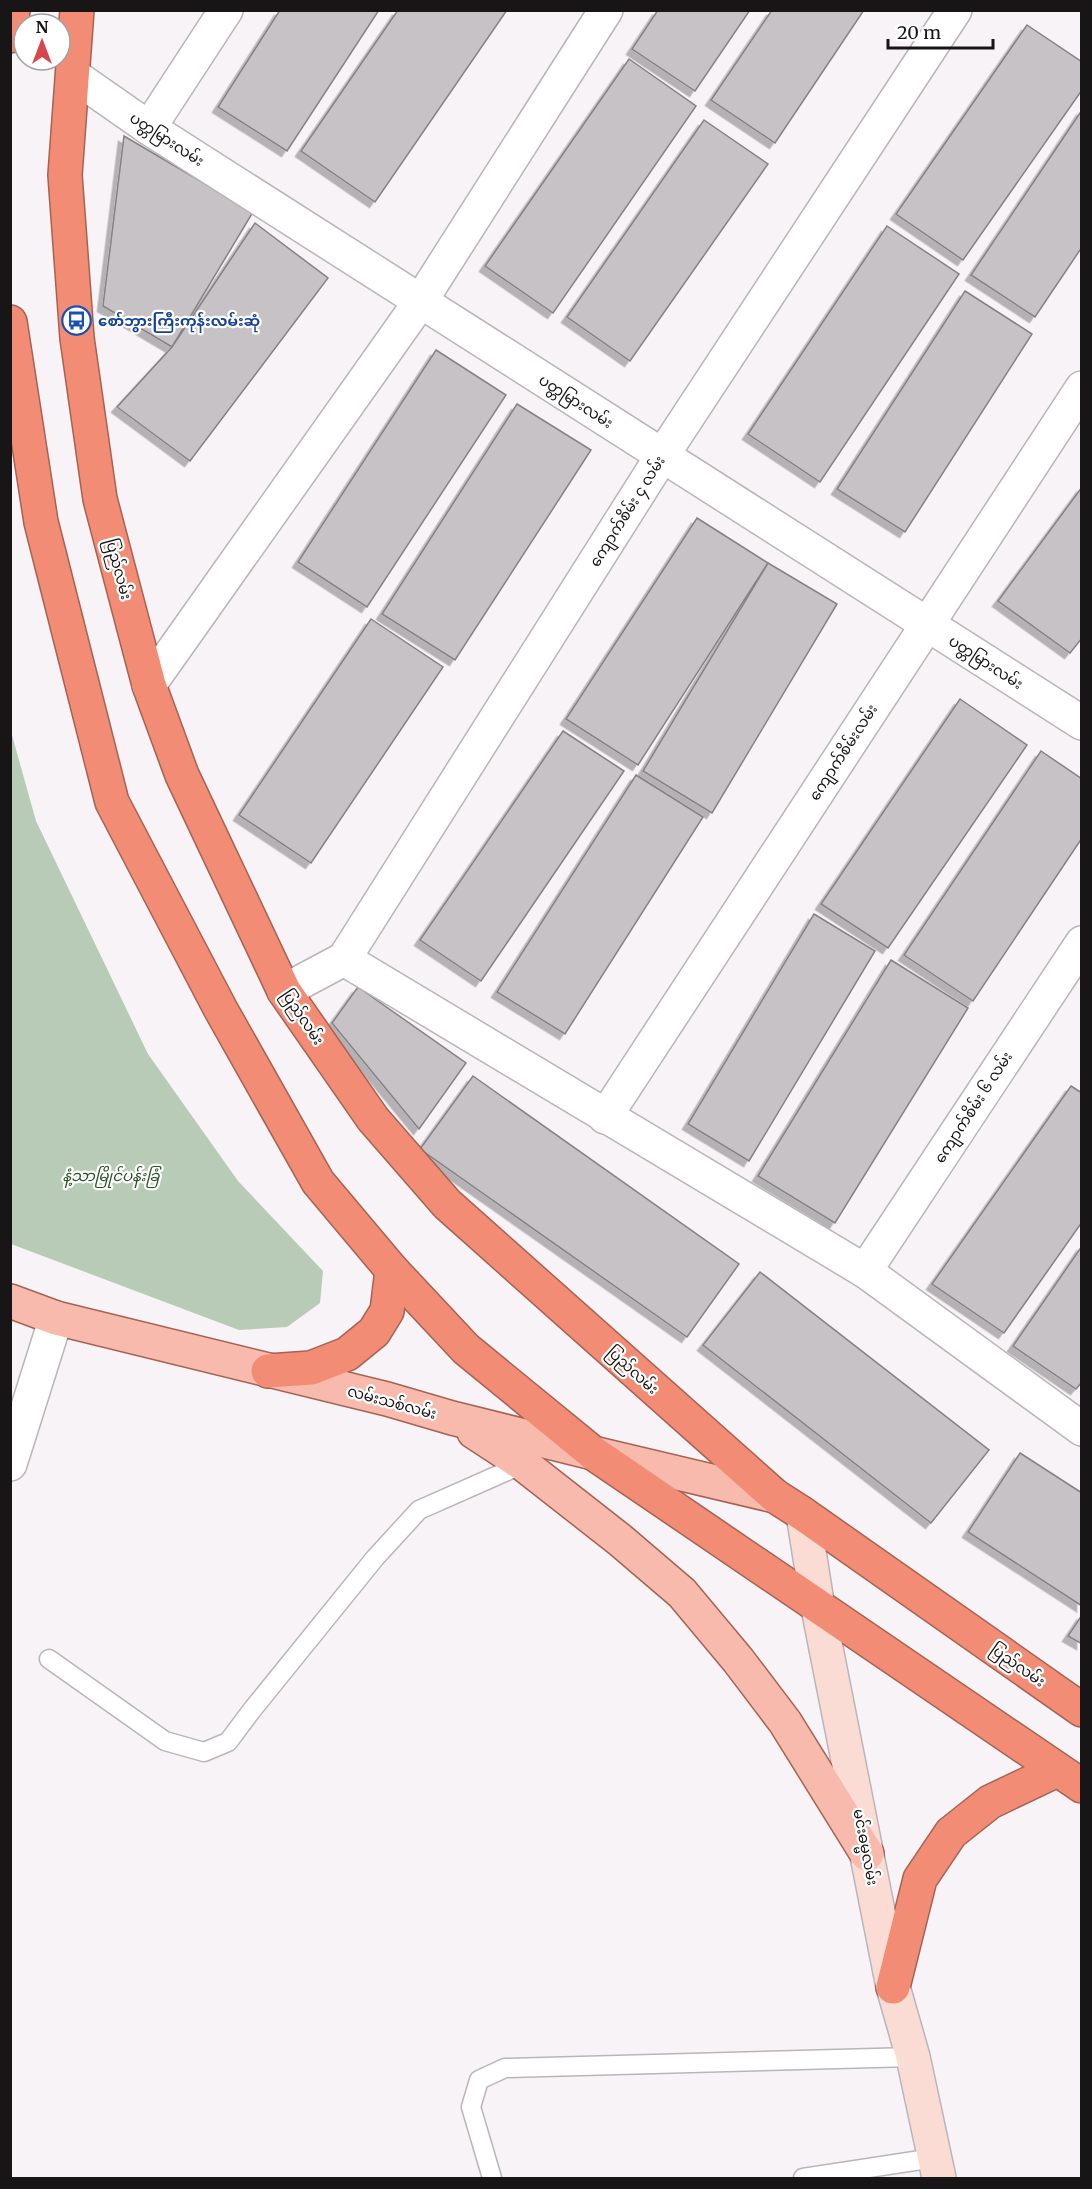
<svg xmlns="http://www.w3.org/2000/svg" width="1092" height="2189" font-family="Merriweather,'Noto Sans Myanmar',serif">
	<style>
		.green { fill: #b8cbb6 }
		.building { fill: #c6c2c5; stroke: #858285; stroke-width: 1.5; filter: url(#shadow) }
		.lines { fill: none; stroke-linecap: round; stroke-linejoin: round }
		.lane-casing { stroke: #b9b5b9; stroke-width: 21 }
		.street-casing { stroke: #b9b5b9; stroke-width: 36 }
		.secondary-casing { stroke: #b9b5b9; stroke-width: 36 }
		.primary-casing { stroke: #a66253; stroke-width: 36 }
		.highway-casing { stroke: #a66253; stroke-width: 36 }
		.lane { stroke: #fff; stroke-width: 18 }
		.street { stroke: #fff; stroke-width: 33 }
		.secondary { stroke: #fbdcd5; stroke-width: 33 }
		.primary { stroke: #f8baac; stroke-width: 33 }
		.highway { stroke: #f38c74; stroke-width: 33 }
		.labels { text-anchor: middle; dominant-baseline: central; stroke-width: 4.5; stroke-linejoin: round; paint-order: stroke }
		.street-label { font-size: 15px; fill: #171516; stroke: #fff }
		.transit-label { font-size: 15px; font-weight: bold; fill: #164399; stroke: #fff; text-anchor: start }
		.park-label { font-size: 15px; font-style: italic; fill: #295225; stroke: #fff }
	</style>
	<defs>
		<filter id="shadow"><feDropShadow dx="-5.5" dy="5.5" stdDeviation="0" flood-color="#0004"/></filter>
	</defs>
	<rect width="100%" height="100%" fill="#f7f3f7"/>
	<path class="green" d="M10,728L36,821L148,1054L238,1181L323,1271L320,1303L287,1327L239,1330L11,1244Z"/>
	<g class="building">
		<path d="M280,10H379L287,151L218,107Z"/>
		<path d="M398,10H507L375,202L301,151Z"/>
		<path d="M658,10H750L695,91L632,49Z"/>
		<path d="M772,10H864L775,143L711,100Z"/>
		<path d="M1027,25L1082,62V90L963,260L896,214Z"/>
		<path d="M629,59L696,106L553,313L485,266Z"/>
		<path d="M1082,110V247L1035,317L971,275Z"/>
		<path d="M704,120L768,164L630,361L567,317Z"/>
		<path d="M124,136L253,212L172,347L103,306Z"/>
		<path d="M255,223L328,278L190,461L117,407L172,347Z"/>
		<path d="M887,226L959,274L820,482L748,434Z"/>
		<path d="M965,291L1032,334L905,532L837,489Z"/>
		<path d="M436,350L506,395L367,607L298,562Z"/>
		<path d="M517,404L591,450L455,660L382,614Z"/>
		<path d="M1082,487V638L1070,653L998,601Z"/>
		<path d="M697,518L768,563L638,765L566,719Z"/>
		<path d="M768,563L837,604L712,813L643,771Z"/>
		<path d="M371,619L443,667L311,863L239,815Z"/>
		<path d="M960,699L1027,745L888,948L821,904Z"/>
		<path d="M563,731L624,771L481,981L420,940Z"/>
		<path d="M1041,751L1082,779V838L973,1001L904,955Z"/>
		<path d="M636,775L703,817L565,1034L497,992Z"/>
		<path d="M814,914L875,951L749,1161L688,1124Z"/>
		<path d="M891,960L968,1008L835,1223L758,1176Z"/>
		<path d="M358,987L466,1063L419,1129L332,1023Z"/>
		<path d="M473,1076L739,1264L687,1337L420,1149Z"/>
		<path d="M1071,1086L1082,1093V1222L1004,1333L932,1284Z"/>
		<path d="M1082,1246V1382L1076,1389L1013,1346Z"/>
		<path d="M760,1272L989,1450L931,1523L703,1345Z"/>
		<path d="M1020,1453L1082,1493V1606L968,1532Z"/>
		<path d="M1082,1615V1644L1068,1636Z"/>
	</g>
	<g class="lines">
		<defs>
			<g id="lane">
				<path d="M49,1659L165,1741L204,1752L228,1742L252,1710L375,1558L419,1510L523,1464"/>
				<path d="M492,2178L471,2107L479,2080L505,2068L913,2057"/>
				<path d="M803,2178L934,2158"/>
			</g>
			<g id="street">
				<path d="M73,75L149,128L1082,723"/>
				<path d="M149,128L226,10"/>
				<path d="M149,685L420,302L606,10"/>
				<path d="M344,959L865,1271L1082,1429"/>
				<path d="M284,991L344,959L662,456L955,10"/>
				<path d="M605,1117L1082,388"/>
				<path d="M865,1271L1082,943"/>
				<path d="M10,1464L56,1318"/>
			</g>
			<path id="secondary" d="M803,1514L818,1608L893,1987L913,2057L939,2178"/>
			<g id="primary">
				<path d="M10,1301L56,1318L387,1399L452,1418L593,1453L775,1496"/>
				<path d="M474,1432L523,1464L620,1540L682,1593L738,1660L785,1722L867,1854"/>
			</g>
			<g id="highway">
				<path d="M77,10L65,175L77,338L100,499L149,685L182,775L284,991L373,1119L447,1204L775,1496L803,1514L1082,1710"/>
				<path d="M10,36L13,10"/>
				<path d="M10,322L41,522L112,802L221,1010L318,1182L392,1270L466,1349L593,1453L1082,1786"/>
				<path d="M268,1371L311,1368L347,1354L374,1332L387,1311L392,1270"/>
				<path d="M893,1987L920,1879L951,1833L990,1802L1057,1770"/>
			</g>
		</defs>
		<use href="#lane" class="lane-casing"/>
		<use href="#street" class="street-casing"/>
		<use href="#secondary" class="secondary-casing"/>
		<use href="#primary" class="primary-casing"/>
		<use href="#highway" class="highway-casing"/>
		<use href="#lane" class="lane"/>
		<use href="#street" class="street"/>
		<use href="#secondary" class="secondary"/>
		<use href="#primary" class="primary"/>
		<use href="#highway" class="highway"/>
	</g>
	<defs>
		<symbol id="bus-ring" viewBox="-11 -11 22 22"><circle r="9.5" fill="#fff" stroke="#1a4fb4" stroke-width="1.5"/><path d="M-5-6H5V4H4V6H2V4H-2V6H-4V4H-5ZM-3.5-4V0h7V-4ZM-3.5 1.2v1.5H-2V1.2ZM2 1.2v1.5H3.5V1.2Z" fill="#1a4fb4"/></symbol>
	</defs>
	<g fill-rule="evenodd">
		<use href="#bus-ring" x="60" y="304" width="33" height="33"/>
	</g>
	<g class="labels">
		<g class="street-label">
			<text transform="translate(167 139) rotate(33)">ပတ္တမြားလမ်း</text>
			<text transform="translate(576 401) rotate(33)">ပတ္တမြားလမ်း</text>
			<text transform="translate(627 511) rotate(-58)">ကျောက်စိမ်း ၄ လမ်း</text>
			<text transform="translate(119 569) rotate(75)">ပြည်လမ်း</text>
			<text transform="translate(986 662) rotate(33)">ပတ္တမြားလမ်း</text>
			<text transform="translate(843 752) rotate(-57)">ကျောက်စိမ်းလမ်း</text>
			<text transform="translate(303 1017) rotate(56)">ပြည်လမ်း</text>
			<text transform="translate(973 1107) rotate(-57)">ကျောက်စိမ်း ၆ လမ်း</text>
			<text transform="translate(633 1370) rotate(42)">ပြည်လမ်း</text>
			<text transform="translate(392 1402) rotate(15)">လမ်းသစ်လမ်း</text>
			<text transform="translate(1018 1665) rotate(35)">ပြည်လမ်း</text>
			<text transform="translate(866 1847) rotate(79)">မင်းဓမ္မလမ်း</text>
		</g>
		<g class="transit-label">
			<text x="98" y="320">စော်ဘွားကြီးကုန်းလမ်းဆုံ</text>
		</g>
		<g class="park-label">
			<text x="111" y="1175">နံ့သာမြိုင်ပန်းခြံ</text>
		</g>
	</g>
	<rect width="1092" height="2189" fill="none" stroke="#171516" stroke-width="24"/>
	<g transform="translate(42 42)"><circle r="28" fill="#ffffff" stroke="#a2a1a2" stroke-width="1.5"/>
	<path d="M0-4.5L10 22L0 15L-10 22Z" fill="#d6464a"/>
	<text y="-9" font-size="16" font-weight="bold" text-anchor="middle" fill="#171516">N</text>
	</g>
	<path d="M888 39v9h105v-9" fill="none" stroke="#171516" stroke-width="3"/>
	<text x="897" y="39" font-size="18" fill="#171516" stroke="#ffffff" stroke-width="4.5" paint-order="stroke">20 m</text>
</svg>
